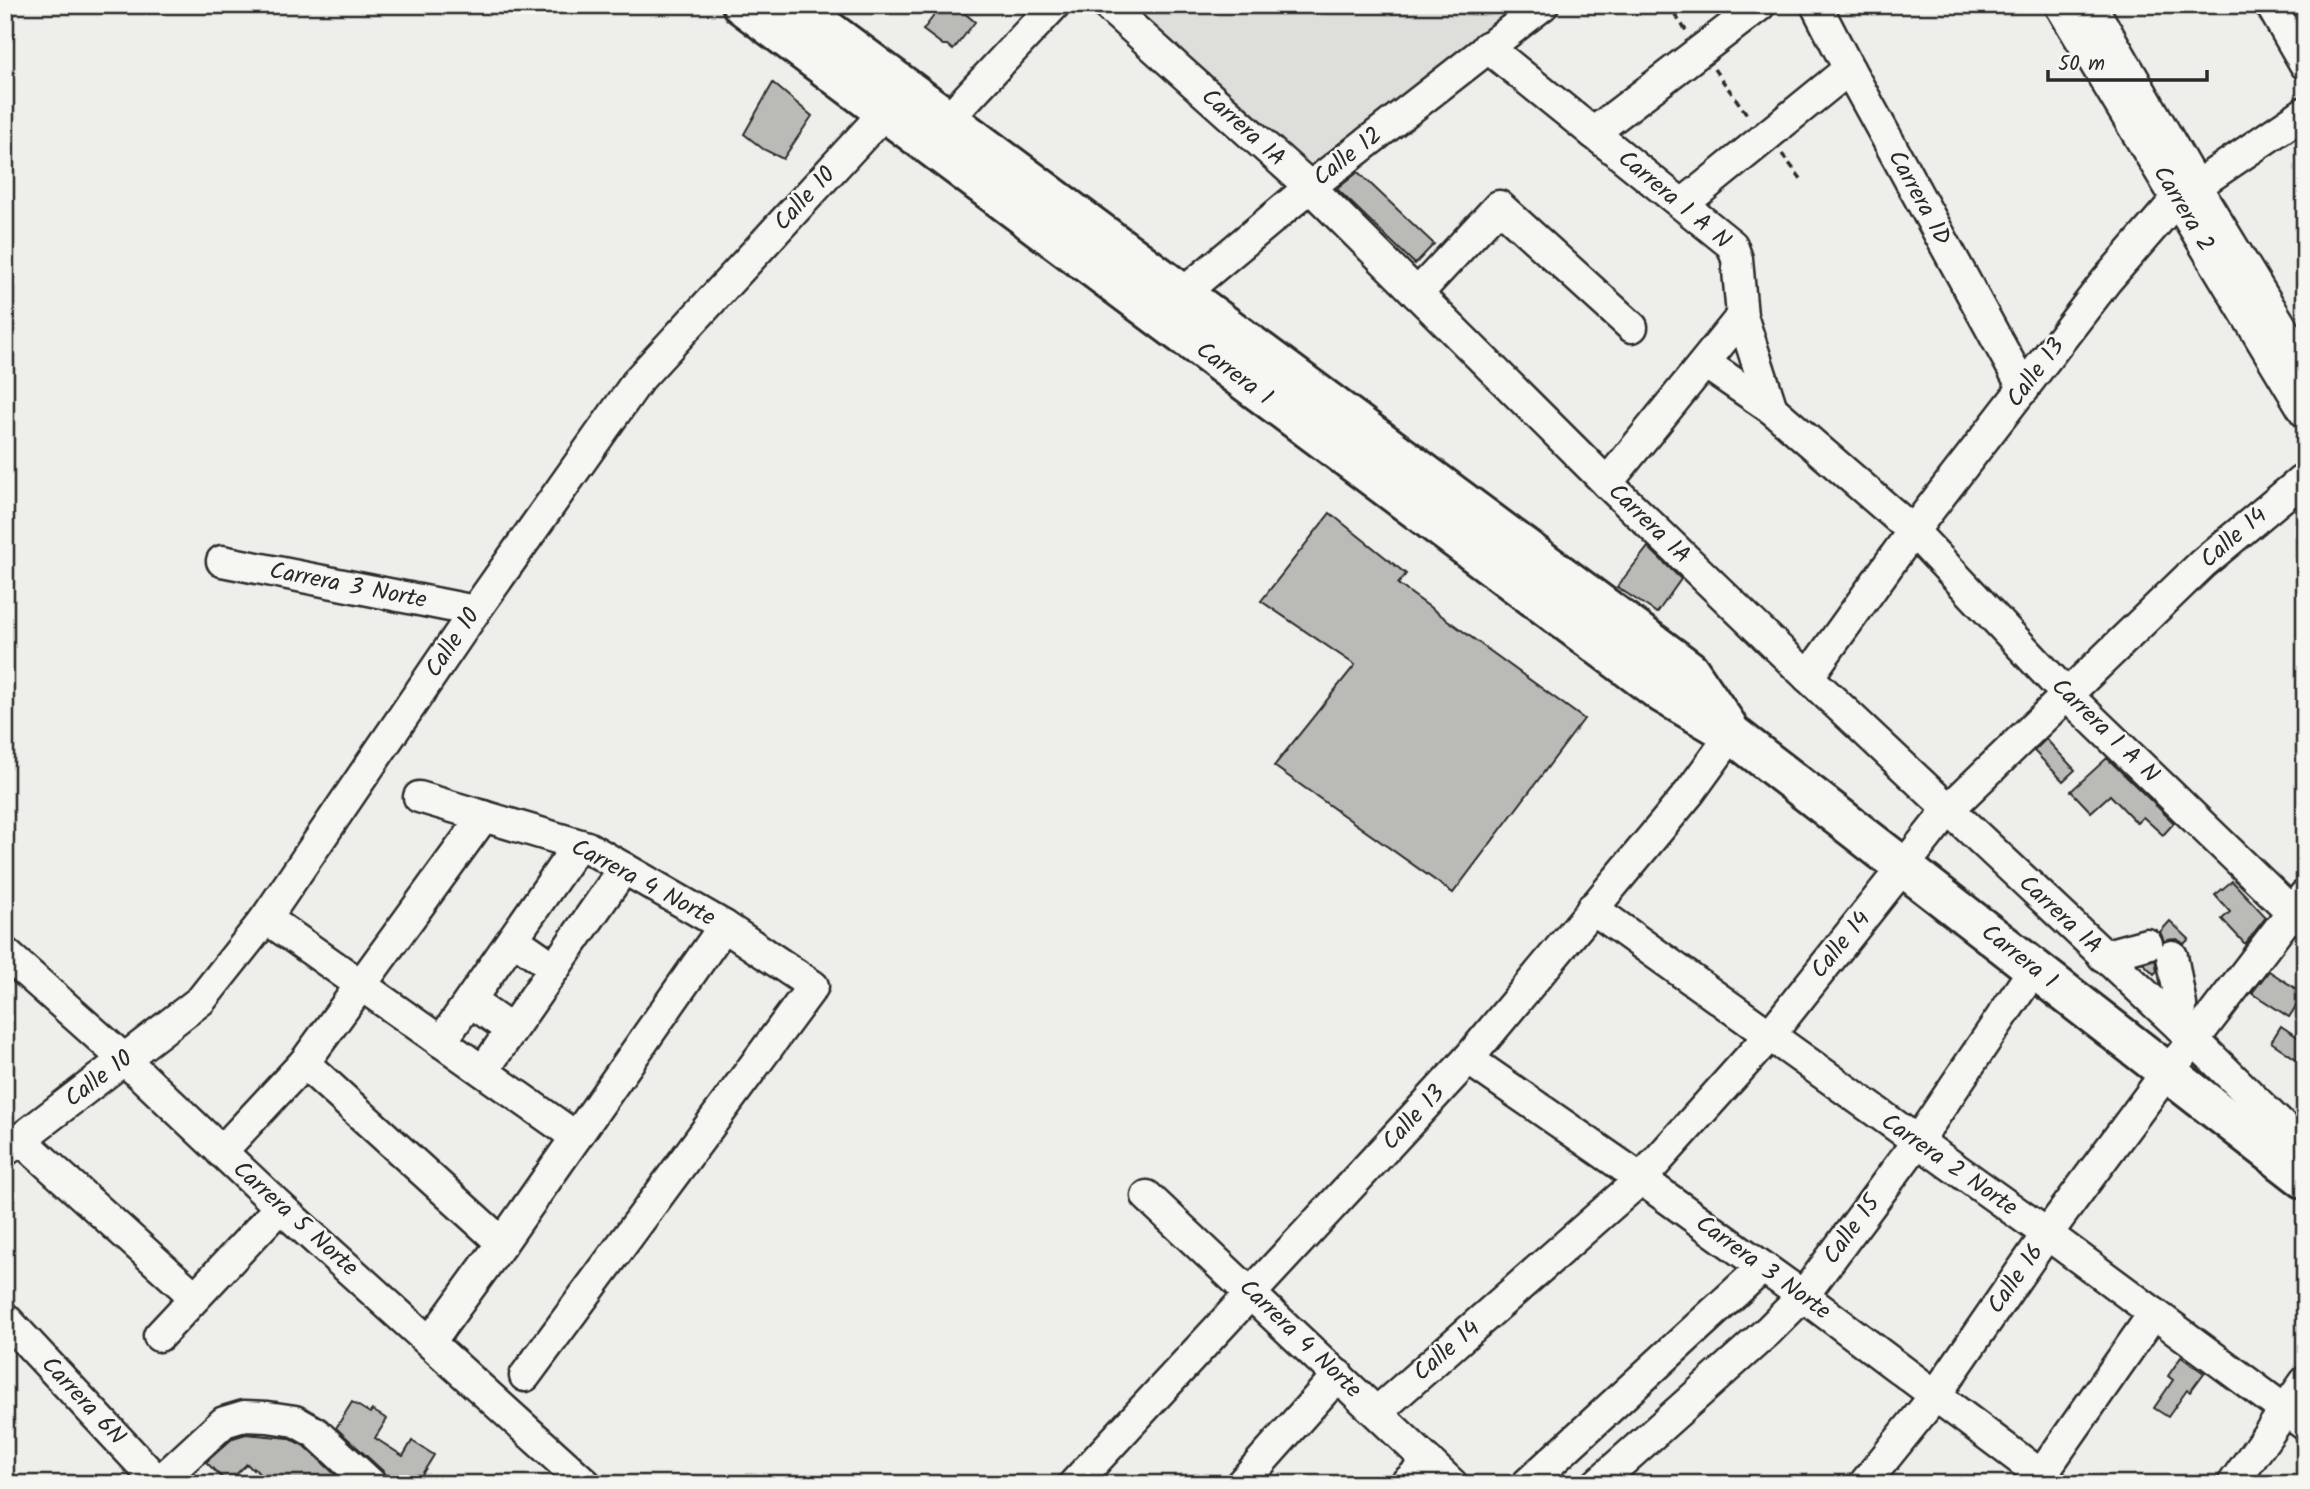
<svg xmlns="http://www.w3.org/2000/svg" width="2310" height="1489" font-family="Kalam,sans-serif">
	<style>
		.built { fill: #dededb }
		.building { fill: #babab7; stroke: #2b2b2b; stroke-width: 2 }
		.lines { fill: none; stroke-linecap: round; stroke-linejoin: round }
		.minor-casing { stroke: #2b2b2b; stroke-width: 35 }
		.major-casing { stroke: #2b2b2b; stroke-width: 44 }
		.path { stroke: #2b2b2b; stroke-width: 3.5; stroke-dasharray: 7 5; stroke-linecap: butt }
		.minor { stroke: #f6f6f2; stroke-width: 30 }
		.major { stroke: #f6f6f2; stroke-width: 38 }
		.labels { text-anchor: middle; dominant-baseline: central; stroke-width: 5; stroke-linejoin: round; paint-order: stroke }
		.street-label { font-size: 24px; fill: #2b2b2b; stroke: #f6f6f2 }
	</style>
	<rect width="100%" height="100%" fill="#eeeeea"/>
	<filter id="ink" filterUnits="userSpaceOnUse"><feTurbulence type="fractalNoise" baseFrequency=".0143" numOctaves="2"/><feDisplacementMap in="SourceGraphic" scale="14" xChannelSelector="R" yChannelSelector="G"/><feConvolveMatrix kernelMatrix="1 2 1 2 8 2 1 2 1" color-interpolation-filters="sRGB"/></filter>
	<g filter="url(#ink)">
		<path class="built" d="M1132,5H1523L1309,168Z"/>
		<g class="building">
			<path d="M942,5H955L975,22L953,50L947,45H943L923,30Z"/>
			<path d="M773,83L812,116L783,159L763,149L744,134Z"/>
			<path d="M1358,172L1434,244L1415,264L1337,189Z"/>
			<path d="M1330,513L1406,574L1398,584L1584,719L1453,893L1274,766L1355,665L1261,601Z"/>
			<path d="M1648,547L1681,579L1657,613L1617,587Z"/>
			<path d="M2046,739L2075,770L2063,781L2034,751Z"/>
			<path d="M2107,758L2174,823L2163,835L2143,817L2137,823L2110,795L2091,812L2071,791Z"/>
			<path d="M2232,881L2266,917L2245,944L2222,919L2230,912L2215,895Z"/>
			<path d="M2170,921L2189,939L2184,944L2177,939L2164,941L2160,932Z"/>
			<path d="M2155,959L2157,971L2154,974L2143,963Z"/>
			<path d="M2269,971L2304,994L2289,1017L2252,993Z"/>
			<path d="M2281,1026L2305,1042V1065L2271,1042Z"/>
			<path d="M2181,1357L2204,1373L2190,1392L2187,1390L2168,1417L2154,1408L2173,1380L2168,1376Z"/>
			<path d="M352,1402L370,1413L372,1410L387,1419L375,1438L403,1456L412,1441L434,1455L416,1484H388L383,1471L336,1428Z"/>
			<path d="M246,1434L289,1438L306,1447L344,1483L268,1484L254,1468L253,1470L247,1464L227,1483L206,1462L233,1438Z"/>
		</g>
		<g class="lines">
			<defs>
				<g id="minor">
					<path d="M1107,5L1310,187L1607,483L1808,677L2194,1040L2305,1149"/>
					<path d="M1816,5L1849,69L2024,389"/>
					<path d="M2060,5L2305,412"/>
					<path d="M2091,5L2195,185L2305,365"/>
					<path d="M2271,5L2305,64"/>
					<path d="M1487,47L1732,245L1737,259L1742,316L1772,409"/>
					<path d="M1593,133L1760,5"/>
					<path d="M933,135L1054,5"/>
					<path d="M1683,204L1849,69"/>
					<path d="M1417,294L1499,206L1632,327"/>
					<path d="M1168,309L1182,294L1310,187L1543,5"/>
					<path d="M1705,363L1772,409L1913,531L2068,696L2293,913L2305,921"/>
					<path d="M1607,483L1742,316"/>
					<path d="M222,561L475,611"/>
					<path d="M1808,677L1913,531L2106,281L2177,199L2305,112"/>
					<path d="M419,797L587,847L724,926L813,986L525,1376"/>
					<path d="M1592,908L2047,1234L2305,1425"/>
					<path d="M266,918L576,1137"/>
					<path d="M513,939L555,968"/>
					<path d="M5,953L125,1060L280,1207L586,1484"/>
					<path d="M2103,956L2147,944"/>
					<path d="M2172,956L2181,1005L2180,1027"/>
					<path d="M470,1001L511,1030"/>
					<path d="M441,1042L578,845"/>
					<path d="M1468,1059L1641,1179L1803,1296L2053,1484"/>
					<path d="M304,1063L502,1243"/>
					<path d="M483,1071L624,868"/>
					<path d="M20,1139L195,1297"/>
					<path d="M5,1151L201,1000L266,918L475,611L639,379L885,112"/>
					<path d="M221,1152L304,1063L484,816"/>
					<path d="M1147,1196L1452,1484"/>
					<path d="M5,1318L160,1484"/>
					<path d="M159,1336L280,1207"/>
					<path d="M430,1342L502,1243L724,926"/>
					<path d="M1377,1412L1641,1179L1769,1036L1949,809L2203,563L2305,478"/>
					<path d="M2041,1475L2154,1313"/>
					<path d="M159,1482L224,1422L244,1416L268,1417L295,1421L316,1433L371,1484"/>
					<path d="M1074,1484L1468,1059L1690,792L1732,734"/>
					<path d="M1241,1484L1338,1375"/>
					<path d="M1405,1484L1429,1462"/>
					<path d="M1527,1484L1763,1267"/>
					<path d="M1597,1484L1768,1331L1803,1296L1917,1142L2034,969"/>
					<path d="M1864,1484L1935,1396L2047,1234L2167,1072L2194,1040L2304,896"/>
					<path d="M2233,1484L2305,1382"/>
				</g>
				<g id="major">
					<path d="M742,5L1662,693L1732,734L2305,1179"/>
					<path d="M794,5L1689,670L1727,726"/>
				</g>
			</defs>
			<use href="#minor" class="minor-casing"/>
			<use href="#major" class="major-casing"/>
			<g class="path">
				<path d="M1668,5L1687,32"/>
				<path d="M1714,69L1749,117"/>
				<path d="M1782,154L1802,180"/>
			</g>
			<use href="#minor" class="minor"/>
			<use href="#major" class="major"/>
		</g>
	</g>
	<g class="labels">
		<g class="street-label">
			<text transform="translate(1243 128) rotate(42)">Carrera 1A</text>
			<text transform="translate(1348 157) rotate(-38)">Calle 12</text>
			<text transform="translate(1919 198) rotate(61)">Carrera 1D</text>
			<text transform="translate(805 199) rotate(-47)">Calle 10</text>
			<text transform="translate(1674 200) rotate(40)">Carrera 1 A N</text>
			<text transform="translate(2183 209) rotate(59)">Carrera 2</text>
			<text transform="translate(2036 373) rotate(-53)">Calle 13</text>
			<text transform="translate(1234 374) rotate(37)">Carrera 1</text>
			<text transform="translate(1649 524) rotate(44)">Carrera 1A</text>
			<text transform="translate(2234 538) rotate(-41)">Calle 14</text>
			<text transform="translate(348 586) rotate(11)">Carrera 3 Norte</text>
			<text transform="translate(453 643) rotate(-56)">Calle 10</text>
			<text transform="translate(2105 731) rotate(44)">Carrera 1 A N</text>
			<text transform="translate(643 883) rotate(28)">Carrera 4 Norte</text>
			<text transform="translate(2060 915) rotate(43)">Carrera 1A</text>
			<text transform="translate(1841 945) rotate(-51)">Calle 14</text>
			<text transform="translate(2019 957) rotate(38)">Carrera 1</text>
			<text transform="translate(99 1079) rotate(-37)">Calle 10</text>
			<text transform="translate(1414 1118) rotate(-47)">Calle 13</text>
			<text transform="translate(1949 1165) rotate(35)">Carrera 2 Norte</text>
			<text transform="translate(295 1219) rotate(42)">Carrera 5 Norte</text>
			<text transform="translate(1852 1230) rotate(-54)">Calle 15</text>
			<text transform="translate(1763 1268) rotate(36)">Carrera 3 Norte</text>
			<text transform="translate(2016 1279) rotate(-55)">Calle 16</text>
			<text transform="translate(1300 1339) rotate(44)">Carrera 4 Norte</text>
			<text transform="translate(1447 1351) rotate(-41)">Calle 14</text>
			<text transform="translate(83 1401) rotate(47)">Carrera 6N</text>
		</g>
	</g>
	<rect width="2310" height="1489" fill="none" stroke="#f6f6f2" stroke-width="28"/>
	<rect x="14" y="14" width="2282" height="1461" fill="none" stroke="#2b2b2b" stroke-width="2.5" filter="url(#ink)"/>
	<path d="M2048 70v10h159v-10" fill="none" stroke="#2b2b2b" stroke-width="3.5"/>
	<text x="2058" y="70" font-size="21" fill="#2b2b2b" stroke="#f6f6f2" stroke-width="5" paint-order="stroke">50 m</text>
</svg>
